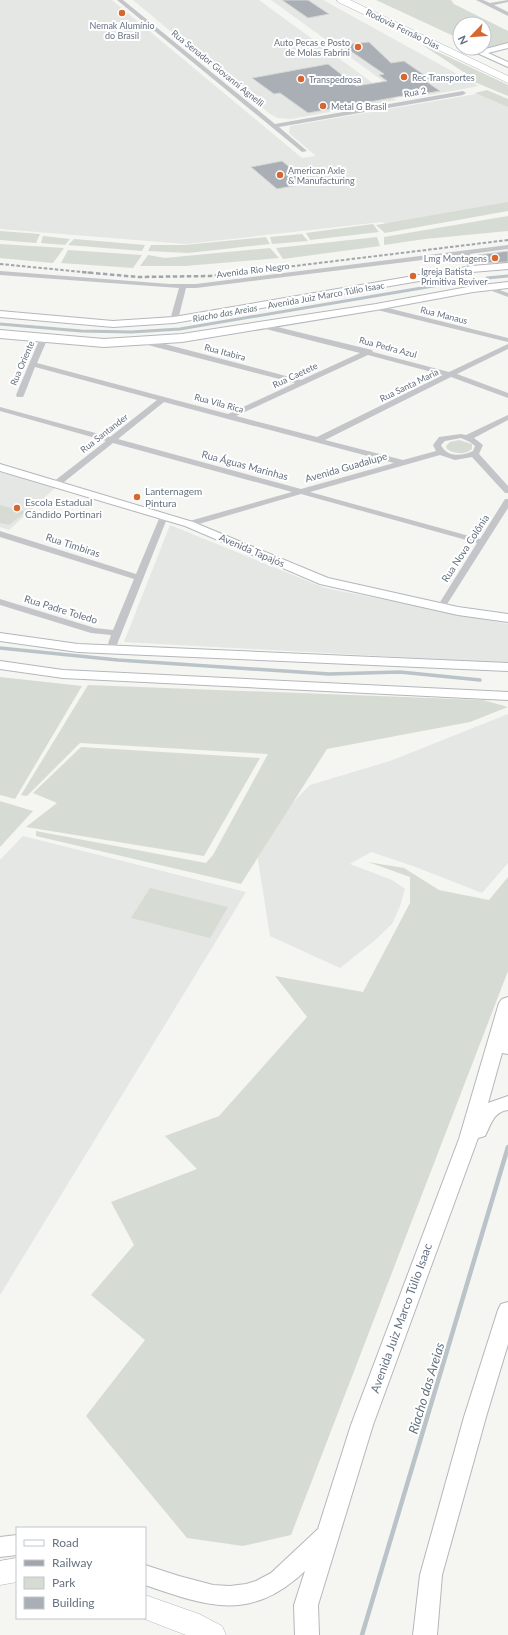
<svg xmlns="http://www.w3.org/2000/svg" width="508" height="1635" font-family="Lato,sans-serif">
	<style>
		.built { fill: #e5e7e5 }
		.green { fill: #d6dcd3 }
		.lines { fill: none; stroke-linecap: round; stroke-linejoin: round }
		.stream-far2 { stroke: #bac3c8; stroke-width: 3 }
		.stream-far1 { stroke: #bac3c8; stroke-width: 3.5 }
		.stream { stroke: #bac3c8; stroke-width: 4.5 }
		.building { fill: #a9afb5; stroke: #d6d6d4 }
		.secondary-casing { stroke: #b3b7bb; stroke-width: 2 }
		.primary-casing { stroke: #b4b7bb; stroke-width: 2 }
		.highway-casing { stroke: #b5b8bb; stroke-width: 1 }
		.street { fill: #c3c5c9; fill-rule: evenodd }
		.secondary { fill: #fff; fill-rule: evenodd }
		.primary { fill: #fff; fill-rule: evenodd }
		.highway { fill: #fff; fill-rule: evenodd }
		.rail-far1 { stroke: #a2a6ac; stroke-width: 2; stroke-dasharray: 3.5 2; stroke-linecap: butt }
		.rail { stroke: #a2a6ac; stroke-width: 2.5; stroke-dasharray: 4.5 2.5; stroke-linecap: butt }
		.poi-dot { fill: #d66731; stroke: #fff; stroke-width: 1.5 }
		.labels { text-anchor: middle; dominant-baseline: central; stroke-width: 4; stroke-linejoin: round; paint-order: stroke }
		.far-poi-label { font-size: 9px; fill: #667281; stroke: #fff; text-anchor: start }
		.far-street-label { font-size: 9px; fill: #667281; stroke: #fff }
		.far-water-label { font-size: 9px; font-style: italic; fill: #62737e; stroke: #fff }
		.street-label { font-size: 10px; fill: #667281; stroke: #fff }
		.poi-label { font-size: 10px; fill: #667281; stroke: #fff; text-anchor: start }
		.near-street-label { font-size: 12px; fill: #667281; stroke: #fff }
		.near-water-label { font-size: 13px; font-style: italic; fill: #62737e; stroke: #fff }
	</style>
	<rect width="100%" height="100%" fill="#f5f5f2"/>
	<g class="built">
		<path d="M0,0H112L302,158L316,156L289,133L290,126L482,93L508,105V204L389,225L382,222L186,244L0,229Z"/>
		<path d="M133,0H259L396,100L291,119L278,118L270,114Z"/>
		<path d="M271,0H323L479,86L408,99Z"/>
		<path d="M0,472L55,488L9,530L0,527Z"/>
		<path d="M170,525L325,588L508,624V663L124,642Z"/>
		<path d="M508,714V863L482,893L413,866L371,852L350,864L392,880L405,889L400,906L392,924L374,941L340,968L270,936L255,841L310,785L390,761Z"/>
		<path d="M23,836L246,892L0,1295V860Z"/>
	</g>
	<g class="green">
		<path d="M376,0H451L454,4L508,31V42L482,49L481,48H484V24H460V39Z"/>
		<path d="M421,44L508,85V96L472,81L474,79Z"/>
		<path d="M487,90L508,99V107L475,93Z"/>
		<path d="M508,202V211L385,233L376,225Z"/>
		<path d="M508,216V231L425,239L384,245V237Z"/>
		<path d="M373,224L379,232L310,240L306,233Z"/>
		<path d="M0,231L40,234L36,243L0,240Z"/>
		<path d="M302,234L308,241L272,244L270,237Z"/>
		<path d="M43,236L70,239L65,245L41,243Z"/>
		<path d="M266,237L270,244L188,253L148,251L151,245H185Z"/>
		<path d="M377,237L380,246L283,259L276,248Z"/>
		<path d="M74,239L145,245L142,251L68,245Z"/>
		<path d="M0,244L64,248L53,263L0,258Z"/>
		<path d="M270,248L279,258L185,266H140L148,255L165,258Z"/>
		<path d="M68,250L142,255L133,268L61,263Z"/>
		<path d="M459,440L472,444V449C465,455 454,454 447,449L446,446L450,442Z"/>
		<path d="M0,505L26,512L9,525L0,523Z"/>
		<path d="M0,677L82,686L15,799L0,795Z"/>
		<path d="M88,685L483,700L508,707L470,722L327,749L241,884L36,836V831L206,863L213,855L268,754L80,743L27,796L21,795Z"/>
		<path d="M81,747L260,758L204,856L26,827L57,803L33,793Z"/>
		<path d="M0,801L33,811L0,847Z"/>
		<path d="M368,862L404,868L439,890L489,900L508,877V971L291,1535L243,1546L187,1538L86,1416L145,1340L91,1295L134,1245L111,1202L197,1169L165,1136L219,1116L307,1017L275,976L363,992L410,903V877Z"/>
		<path d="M150,888L228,907L210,938L131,918Z"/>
	</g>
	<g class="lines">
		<g class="stream-far2">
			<path d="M487,278L508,276"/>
			<path d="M0,324L81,331L131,332L180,329L451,283"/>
		</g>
		<path class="stream-far1" d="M0,648L118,660L329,674L400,672L480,680"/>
		<path class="stream" d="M362,1635L508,1147"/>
	</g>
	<g class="building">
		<path d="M282,0H308L329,14L308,18Z"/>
		<path d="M369,42L391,63L404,61L430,79L424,80L440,91L410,96L408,95L308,113L280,93L274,94L252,78L328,64L356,86L387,81L379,75L384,74L342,45Z"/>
		<path d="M282,161L309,183L277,189L251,167Z"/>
		<path d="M508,251V262L486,263L478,255Z"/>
	</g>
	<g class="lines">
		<defs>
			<g id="secondary">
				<path d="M508,43V48L488,53L508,62V67L477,53L478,51Z"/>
				<path d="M0,464L193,522L328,578L458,607L508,614V622L458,615L320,584L185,526L0,471Z"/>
				<path d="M0,633L78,644L508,663V671L78,652L0,641Z"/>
				<path d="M0,661L63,670L508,692V700L63,678L0,669Z"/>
			</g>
			<g id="primary">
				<path d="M508,263V269L472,272L174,323L113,327L0,317V311L113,321L174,317L472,266Z"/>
				<path d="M508,282V288L473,292L376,310L182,342L104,347L0,338V330L104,339L182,334L376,304L473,286Z"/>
				<path d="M508,997V1054L502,1053L488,1103L508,1096V1110C493,1112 491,1125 485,1136L478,1138L373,1425L318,1605L319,1635H295L294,1605L305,1571C251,1622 208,1607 145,1585V1565L179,1576L213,1585L230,1586L246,1584L256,1581L271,1573L318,1529L351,1425L459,1139L499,1003L502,999Z"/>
				<path d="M508,1302V1344L486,1417L442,1575L437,1635H413L420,1575L464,1417L498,1310L501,1304Z"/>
				<path d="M17,1535V1555L0,1557V1537Z"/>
			</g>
			<g id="highway">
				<path d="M337,0H350L508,76V83L338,2Z"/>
				<path d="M17,1558V1582L0,1585V1561Z"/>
				<path d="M145,1595L199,1614L222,1626L226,1635H186L142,1618H145Z"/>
			</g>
		</defs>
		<use href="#secondary" class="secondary-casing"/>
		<use href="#primary" class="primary-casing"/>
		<use href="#highway" class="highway-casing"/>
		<g class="street">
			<path d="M117,0H123L275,124L463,91L466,93L463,95L279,127L307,151L302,152Z"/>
			<path d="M476,0H483L490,3L508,0V2L494,5L508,12V16Z"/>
			<path d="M508,245V249L470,254L475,269L472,271L469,269L463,255L196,288H186L178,320L174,322L170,320L179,288L0,275V271L170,284H196Z"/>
			<path d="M486,285L508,293V297L484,288V286Z"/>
			<path d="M373,305H376L508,338V342L373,309Z"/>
			<path d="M258,323H261L372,350L373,352L449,372L508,344V349L457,374L508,393V398L451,377L325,440L403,460L436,451L433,445L439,437L461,434L466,435L508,415V420L474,438L483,445L479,454L508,486V493H505L472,457L455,460L440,455L310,492L480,539L505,499H508V508L444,609H438L437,607L477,543L301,494L192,526H186L185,524L186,522L292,492L113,443L59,486H53V482L106,441L0,411V407L110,437L157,400L35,367L24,395L23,397H17L16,395L40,338L44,336L48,338L37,363L228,414L295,383L140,343V339H146L301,380L360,353L258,327ZM368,355L443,375L317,437L236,416ZM164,402L394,463L301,489L118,439ZM461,438L470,442L475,446L473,451C463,456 447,458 441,445L445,441Z"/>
			<path d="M161,514H167L168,516L114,652H108L106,650L111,635L91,633L0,605V599L95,628L113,630L134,579L0,537V531L136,574Z"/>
		</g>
		<use href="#secondary" class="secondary"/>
		<use href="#primary" class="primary"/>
		<use href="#highway" class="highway"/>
		<g class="rail-far1">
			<path d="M0,264L93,273"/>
			<path d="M237,273L508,240"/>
		</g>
		<path class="rail" d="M82,272L138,277L210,276L245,272"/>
	</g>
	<g class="poi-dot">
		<circle cx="122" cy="13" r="4"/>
		<circle cx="358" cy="47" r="4"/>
		<circle cx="404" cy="77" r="4"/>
		<circle cx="301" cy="79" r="4"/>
		<circle cx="323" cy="106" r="4"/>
		<circle cx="280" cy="175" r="4"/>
		<circle cx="495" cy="258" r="4"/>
		<circle cx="413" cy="276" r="4"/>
		<circle cx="137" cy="497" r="4"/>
		<circle cx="17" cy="508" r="4"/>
	</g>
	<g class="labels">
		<g class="far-poi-label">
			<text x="122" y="25" text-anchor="middle">Nemak Alumínio<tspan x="122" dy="10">do Brasil</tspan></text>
			<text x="350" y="42" text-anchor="end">Auto Pecas e Posto<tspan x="350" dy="10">de Molas Fabrini</tspan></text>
			<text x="412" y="77">Rec Transportes</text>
			<text x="309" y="79">Transpedrosa</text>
			<text x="331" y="106">Metal G Brasil</text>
			<text x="288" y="170">American Axle<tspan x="288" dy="10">&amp; Manufacturing</tspan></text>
			<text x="487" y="258" text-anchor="end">Lmg Montagens</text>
			<text x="421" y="271">Igreja Batista<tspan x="421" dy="10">Primitiva Reviver</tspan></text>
		</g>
		<g class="far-street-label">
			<text transform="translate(403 29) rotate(26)">Rodovia Fernão Dias</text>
			<text transform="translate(218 68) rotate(39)">Rua Senador Giovanni Agnelli</text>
			<text transform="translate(415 92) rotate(-10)">Rua 2</text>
			<text transform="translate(253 270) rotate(-7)">Avenida Rio Negro</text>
			<text transform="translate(326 295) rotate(-10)">Avenida Juiz Marco Túlio Isaac</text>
			<text transform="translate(444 315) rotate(14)">Rua Manaus</text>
			<text transform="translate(388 347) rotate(15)">Rua Pedra Azul</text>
			<text transform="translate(225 352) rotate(15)">Rua Itabira</text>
			<text transform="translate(22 363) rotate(-67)">Rua Oriente</text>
			<text transform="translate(295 375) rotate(-25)">Rua Caetete</text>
			<text transform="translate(409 385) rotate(-26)">Rua Santa Maria</text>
			<text transform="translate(219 403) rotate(15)">Rua Vila Rica</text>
			<text transform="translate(104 433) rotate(-38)">Rua Santander</text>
		</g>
		<g class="far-water-label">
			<text transform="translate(225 313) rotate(-10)">Riacho das Areias</text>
		</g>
		<g class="street-label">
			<text transform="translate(245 465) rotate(15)">Rua Águas Marinhas</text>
			<text transform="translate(346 467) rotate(-16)">Avenida Guadalupe</text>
			<text transform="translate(73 545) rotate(18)">Rua Timbiras</text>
			<text transform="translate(465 548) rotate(-57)">Rua Nova Colônia</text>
			<text transform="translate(252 550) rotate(23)">Avenida Tapajós</text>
			<text transform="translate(61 609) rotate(17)">Rua Padre Toledo</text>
		</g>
		<g class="poi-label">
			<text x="145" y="491">Lanternagem<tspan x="145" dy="12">Pintura</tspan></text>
			<text x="25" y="502">Escola Estadual<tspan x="25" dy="12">Cândido Portinari</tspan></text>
		</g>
		<g class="near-street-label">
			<text transform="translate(401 1318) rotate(-70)">Avenida Juiz Marco Túlio Isaac</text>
		</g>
		<g class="near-water-label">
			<text transform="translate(426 1388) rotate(-73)">Riacho das Areias</text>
		</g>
	</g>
	<rect x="16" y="1527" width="130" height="92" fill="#ffffff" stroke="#c2c7cd"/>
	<rect x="24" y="1540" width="20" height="6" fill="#ffffff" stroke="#c2c7cd"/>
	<text x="52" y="1547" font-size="12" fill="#667281">Road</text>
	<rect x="24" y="1560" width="20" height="6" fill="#a2a6ac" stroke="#c2c7cd"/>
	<text x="52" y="1567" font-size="12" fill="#667281">Railway</text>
	<rect x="24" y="1577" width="20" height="12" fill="#d6dcd3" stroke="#c2c7cd"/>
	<text x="52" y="1587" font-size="12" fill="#667281">Park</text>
	<rect x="24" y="1597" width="20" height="12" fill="#a9afb5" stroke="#c2c7cd"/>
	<text x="52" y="1607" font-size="12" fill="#667281">Building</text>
	<g transform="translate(472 36) rotate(245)"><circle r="19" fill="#ffffff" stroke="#c2c7cd"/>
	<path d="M0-3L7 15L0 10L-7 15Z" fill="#d66731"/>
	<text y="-6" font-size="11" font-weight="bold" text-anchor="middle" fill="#667281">N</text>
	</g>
</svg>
